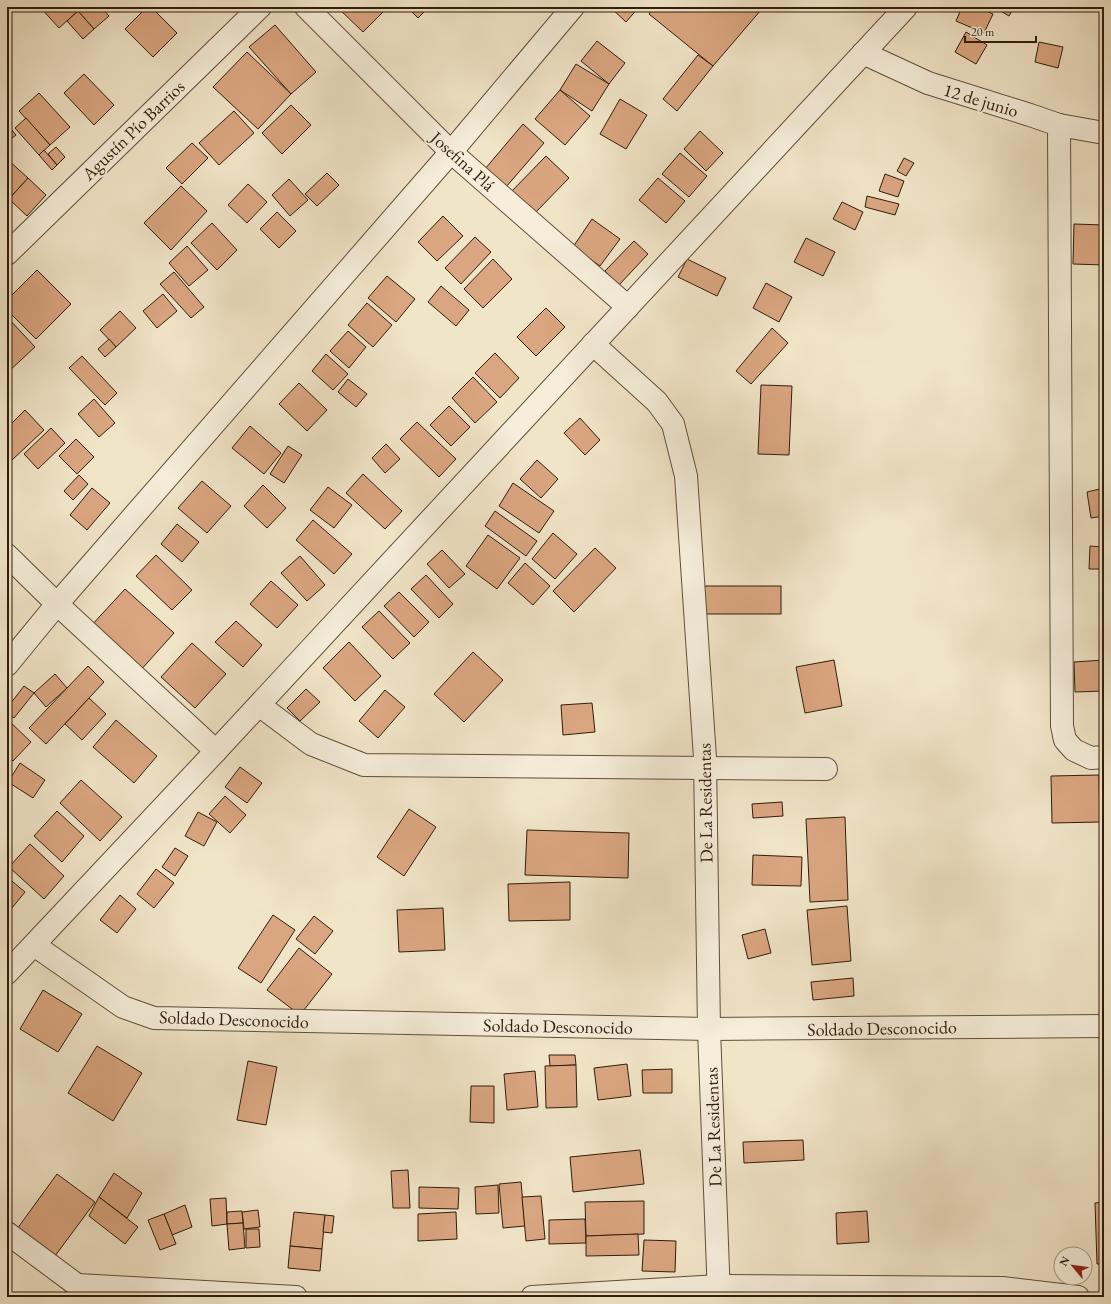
<svg xmlns="http://www.w3.org/2000/svg" width="1111" height="1304" font-family="'EB Garamond',serif">
	<style>
		.building { fill: #daa681; stroke: #301d0a }
		.lines { fill: none; stroke-linecap: round; stroke-linejoin: round }
		.minor-casing { stroke: #604f3a; stroke-width: 24 }
		.minor { stroke: #f6eedb; stroke-width: 22 }
		.labels { text-anchor: middle; dominant-baseline: central; stroke-width: 4; stroke-linejoin: round; paint-order: stroke }
		.street-label { font-size: 18px; fill: #301d0a; stroke: #f6eedb }
	</style>
	<rect width="100%" height="100%" fill="#f1e5c8"/>
	<filter id="stains"><feTurbulence type="fractalNoise" baseFrequency=".005" numOctaves="4"/><feColorMatrix values="0 0 0 0 .2 0 0 0 0 .09 0 0 0 0 .02 0 0 0 .5 -.17"/></filter>
	<radialGradient id="worn" r=".72"><stop offset=".6" stop-color="#630" stop-opacity="0"/><stop offset="1" stop-color="#630" stop-opacity=".3"/></radialGradient>
	<g class="building">
		<path d="M40,7H74L78,11L59,28Z"/>
		<path d="M82,7H101L109,16L94,29L78,11Z"/>
		<path d="M147,7H151L177,33L153,57L125,29Z"/>
		<path d="M337,7H388L363,32Z"/>
		<path d="M407,7H429L418,18Z"/>
		<path d="M610,7H639L626,22Z"/>
		<path d="M654,7H757L761,10L713,66L649,14Z"/>
		<path d="M962,7H978L993,14L984,33L956,21Z"/>
		<path d="M994,7H1014L1009,16Z"/>
		<path d="M78,11L94,29L83,39L67,21Z"/>
		<path d="M275,25L316,72L291,94L249,47Z"/>
		<path d="M966,32L987,45L976,64L955,52Z"/>
		<path d="M597,41L625,63L609,84L581,61Z"/>
		<path d="M1039,42L1063,47L1058,68L1035,62Z"/>
		<path d="M247,52L291,94L258,129L213,87Z"/>
		<path d="M698,55L713,66L677,111L663,99Z"/>
		<path d="M576,64L609,84L592,111L560,90Z"/>
		<path d="M84,74L114,105L94,125L64,93Z"/>
		<path d="M560,90L590,116L565,145L535,119Z"/>
		<path d="M39,93L70,127L50,145L19,111Z"/>
		<path d="M620,99L647,115L626,149L600,134Z"/>
		<path d="M291,105L311,125L282,154L262,133Z"/>
		<path d="M234,111L254,133L219,165L199,143Z"/>
		<path d="M26,118L50,145L39,155L15,128Z"/>
		<path d="M7,124L16,135L7,142Z"/>
		<path d="M523,124L544,143L506,187L485,169Z"/>
		<path d="M700,131L723,153L706,171L684,149Z"/>
		<path d="M192,143L208,158L182,184L166,168Z"/>
		<path d="M56,147L65,157L57,165L48,154Z"/>
		<path d="M44,150L57,165L52,170L39,155Z"/>
		<path d="M680,153L707,176L689,197L662,174Z"/>
		<path d="M546,156L569,178L532,216L509,194Z"/>
		<path d="M904,158L914,163L906,176L897,171Z"/>
		<path d="M7,159L28,178L7,201Z"/>
		<path d="M327,173L339,185L317,206L305,194Z"/>
		<path d="M885,174L904,181L898,197L879,191Z"/>
		<path d="M28,178L46,195L27,216L9,199Z"/>
		<path d="M658,178L685,201L666,223L639,200Z"/>
		<path d="M289,179L308,200L290,216L272,195Z"/>
		<path d="M248,184L267,202L247,223L228,205Z"/>
		<path d="M181,186L207,211L171,250L144,223Z"/>
		<path d="M867,196L899,204L895,215L865,207Z"/>
		<path d="M842,202L863,212L855,230L833,219Z"/>
		<path d="M277,212L296,231L279,248L260,229Z"/>
		<path d="M443,216L463,236L437,261L418,242Z"/>
		<path d="M592,219L620,239L600,266L573,247Z"/>
		<path d="M212,223L237,250L217,270L191,243Z"/>
		<path d="M1074,224L1104,225V265L1073,264Z"/>
		<path d="M475,237L491,252L461,284L445,268Z"/>
		<path d="M806,238L835,252L823,276L794,262Z"/>
		<path d="M634,241L648,254L619,285L605,271Z"/>
		<path d="M187,246L208,270L189,286L169,263Z"/>
		<path d="M493,259L512,279L483,308L464,289Z"/>
		<path d="M687,259L726,278L717,296L678,277Z"/>
		<path d="M37,270L71,304L36,339L7,310V300Z"/>
		<path d="M174,272L204,307L191,318L160,284Z"/>
		<path d="M387,276L415,299L396,322L368,298Z"/>
		<path d="M766,283L792,297L779,322L753,308Z"/>
		<path d="M441,286L469,310L456,326L428,302Z"/>
		<path d="M163,294L177,311L157,328L143,311Z"/>
		<path d="M367,303L392,325L373,347L348,325Z"/>
		<path d="M546,308L565,327L536,356L517,337Z"/>
		<path d="M120,311L136,328L116,347L100,330Z"/>
		<path d="M8,318L35,347L7,373V319Z"/>
		<path d="M772,328L788,343L751,384L736,371Z"/>
		<path d="M348,331L366,347L349,368L330,351Z"/>
		<path d="M109,339L116,347L105,357L98,349Z"/>
		<path d="M495,353L519,378L500,398L475,373Z"/>
		<path d="M326,354L348,374L333,390L312,371Z"/>
		<path d="M82,356L117,393L105,405L69,368Z"/>
		<path d="M473,377L497,402L475,423L452,398Z"/>
		<path d="M348,379L367,394L356,407L338,392Z"/>
		<path d="M299,383L327,410L307,431L279,404Z"/>
		<path d="M761,385L792,386L789,455L758,454Z"/>
		<path d="M94,399L115,423L99,437L78,414Z"/>
		<path d="M449,406L470,427L451,446L430,425Z"/>
		<path d="M25,410L44,430L11,461L7,456V428Z"/>
		<path d="M580,418L600,440L585,455L564,433Z"/>
		<path d="M417,422L456,459L439,477L400,439Z"/>
		<path d="M250,426L281,453L264,474L232,448Z"/>
		<path d="M51,428L65,443L38,469L24,454Z"/>
		<path d="M76,439L94,457L77,474L59,456Z"/>
		<path d="M386,444L400,459L385,473L372,458Z"/>
		<path d="M288,446L302,455L284,483L270,474Z"/>
		<path d="M537,460L558,479L541,498L520,479Z"/>
		<path d="M363,474L402,511L385,529L346,493Z"/>
		<path d="M79,475L88,484L73,500L64,491Z"/>
		<path d="M202,481L231,506L207,533L178,508Z"/>
		<path d="M513,483L554,511L539,533L499,506Z"/>
		<path d="M263,485L286,508L267,528L244,506Z"/>
		<path d="M328,487L352,505L334,528L310,510Z"/>
		<path d="M92,488L110,503L87,530L70,515Z"/>
		<path d="M1104,488V516L1091,518L1087,492Z"/>
		<path d="M495,511L537,541L526,556L485,526Z"/>
		<path d="M313,520L352,554L334,574L296,540Z"/>
		<path d="M177,524L199,542L182,562L161,544Z"/>
		<path d="M553,533L577,554L555,579L532,559Z"/>
		<path d="M488,535L520,558L497,589L466,566Z"/>
		<path d="M1090,546L1104,547V569H1089Z"/>
		<path d="M595,548L616,568L574,612L553,591Z"/>
		<path d="M442,550L465,574L449,588L427,564Z"/>
		<path d="M156,555L192,590L172,610L136,576Z"/>
		<path d="M300,556L325,585L307,601L281,573Z"/>
		<path d="M525,563L550,586L533,605L508,583Z"/>
		<path d="M426,575L453,604L439,618L411,589Z"/>
		<path d="M271,581L298,605L277,628L250,604Z"/>
		<rect x="704" y="586" width="77" height="28"/>
		<path d="M125,589L174,633L139,672L90,627Z"/>
		<path d="M399,592L429,622L414,637L384,606Z"/>
		<path d="M379,611L410,643L393,659L362,627Z"/>
		<path d="M236,621L262,645L243,667L215,642Z"/>
		<path d="M349,642L381,676L355,701L323,668Z"/>
		<path d="M192,643L226,674L195,708L161,677Z"/>
		<path d="M473,652L503,680L464,722L434,694Z"/>
		<path d="M834,660L842,706L805,713L796,667Z"/>
		<path d="M1104,660V691L1075,692L1074,662Z"/>
		<path d="M88,666L104,682L46,744L29,728Z"/>
		<path d="M55,674L67,688L46,707L34,693Z"/>
		<path d="M24,686L34,693L14,718L7,713V708Z"/>
		<path d="M306,689L320,702L300,721L287,708Z"/>
		<path d="M385,690L405,707L378,738L359,721Z"/>
		<path d="M89,698L106,714L82,740L65,724Z"/>
		<path d="M592,703L595,732L563,735L561,705Z"/>
		<path d="M7,719L31,742L13,761L7,755Z"/>
		<path d="M116,720L157,756L134,783L93,747Z"/>
		<path d="M20,763L45,780L33,798L8,782Z"/>
		<path d="M240,767L262,783L247,803L225,787Z"/>
		<path d="M1099,775L1100,822L1052,823L1051,776Z"/>
		<path d="M81,780L122,817L100,841L60,803Z"/>
		<path d="M225,796L246,815L230,833L209,814Z"/>
		<path d="M782,802L783,816L753,818L752,804Z"/>
		<path d="M409,809L436,827L404,876L377,857Z"/>
		<path d="M57,811L84,836L62,862L34,836Z"/>
		<path d="M198,812L217,822L204,846L185,836Z"/>
		<path d="M845,817L848,900L810,902L806,819Z"/>
		<path d="M527,830L629,833L628,878L525,875Z"/>
		<path d="M30,844L64,876L44,899L9,867Z"/>
		<path d="M175,848L188,856L175,876L162,867Z"/>
		<path d="M753,855L802,857L801,886L752,885Z"/>
		<path d="M156,869L174,883L154,908L137,894Z"/>
		<path d="M7,877L25,892L7,914Z"/>
		<path d="M570,882V920L509,921L508,884Z"/>
		<path d="M120,895L136,909L117,933L100,920Z"/>
		<path d="M847,906L851,961L812,965L807,910Z"/>
		<path d="M443,908L445,950L399,952L397,910Z"/>
		<path d="M273,915L295,930L261,983L238,968Z"/>
		<path d="M314,916L333,931L315,954L296,939Z"/>
		<path d="M765,929L771,953L748,959L742,935Z"/>
		<path d="M299,948L332,974L300,1015L267,990Z"/>
		<path d="M853,978L854,996L813,1000L811,982Z"/>
		<path d="M43,990L82,1014L58,1052L20,1029Z"/>
		<path d="M97,1046L142,1073L113,1121L68,1093Z"/>
		<path d="M549,1055H575L576,1065L550,1066Z"/>
		<path d="M248,1061L277,1067L266,1125L237,1120Z"/>
		<path d="M627,1064L631,1096L598,1100L594,1068Z"/>
		<path d="M576,1065L577,1107L546,1108L545,1066Z"/>
		<path d="M672,1069V1093H643L642,1070Z"/>
		<path d="M535,1071L538,1107L507,1110L504,1074Z"/>
		<path d="M471,1086H494V1123L470,1122Z"/>
		<path d="M803,1140L804,1160L744,1163L743,1142Z"/>
		<path d="M640,1150L644,1184L573,1192L570,1157Z"/>
		<path d="M408,1170L410,1208H393L391,1171Z"/>
		<path d="M114,1173L142,1193L127,1218L99,1197Z"/>
		<path d="M57,1174L95,1202L55,1256L17,1229Z"/>
		<path d="M521,1182L525,1226L503,1228L499,1184Z"/>
		<path d="M498,1185L499,1213L476,1214L475,1187Z"/>
		<path d="M419,1187L459,1188L458,1209L419,1208Z"/>
		<path d="M541,1196L545,1239L526,1241L522,1197Z"/>
		<path d="M99,1197L138,1227L125,1244L89,1216Z"/>
		<path d="M226,1198L227,1224L212,1226L210,1199Z"/>
		<path d="M644,1201V1234L586,1236L585,1202Z"/>
		<path d="M1104,1202V1264H1097L1095,1203Z"/>
		<path d="M185,1205L192,1227L172,1235L164,1214Z"/>
		<path d="M258,1210L260,1227L244,1229L242,1212Z"/>
		<path d="M242,1211L243,1223L227,1224V1212Z"/>
		<path d="M867,1211L869,1242L837,1244L836,1213Z"/>
		<path d="M294,1212L325,1215L322,1249L290,1246Z"/>
		<path d="M456,1212L457,1239L418,1241V1214Z"/>
		<path d="M164,1214L176,1244L160,1250L148,1220Z"/>
		<path d="M325,1215L334,1216L332,1233L323,1232Z"/>
		<path d="M585,1219L586,1243L549,1244V1220Z"/>
		<path d="M243,1223L245,1248L229,1250L227,1224Z"/>
		<path d="M246,1229H259L260,1247L246,1248Z"/>
		<path d="M638,1234L639,1255L586,1256V1236Z"/>
		<path d="M644,1240L676,1241L675,1272L642,1271Z"/>
		<path d="M290,1246L322,1249L320,1271L288,1268Z"/>
	</g>
	<g class="lines">
		<defs>
			<g id="minor">
				<path d="M306,7L451,152L628,307"/>
				<path d="M863,53L928,83L1030,115L1059,125L1104,133"/>
				<path d="M1059,125L1062,726L1065,740L1074,750L1091,758L1104,757"/>
				<path d="M7,254L260,7"/>
				<path d="M593,344L657,402L673,424L686,476L705,758L709,1029L719,1297"/>
				<path d="M7,555L57,604L216,751"/>
				<path d="M7,665L57,604L451,152L573,7"/>
				<path d="M259,705L311,744L364,765L826,769"/>
				<path d="M34,945L123,1007L154,1018L709,1029L1104,1026"/>
				<path d="M7,973L216,751L906,7"/>
				<path d="M7,1233L77,1285"/>
				<path d="M77,1285L296,1297"/>
				<path d="M532,1297L719,1286L1002,1288L1078,1297"/>
			</g>
		</defs>
		<use href="#minor" class="minor-casing"/>
		<use href="#minor" class="minor"/>
	</g>
	<g class="labels">
		<g class="street-label">
			<text transform="translate(981 100) rotate(17)">12 de junio</text>
			<text transform="translate(133 130) rotate(-44)">Agustín Pío Barrios</text>
			<text transform="translate(463 161) rotate(42)">Josefina Plá</text>
			<text transform="translate(705 803) rotate(-91)">De La Residentas</text>
			<text transform="translate(234 1019) rotate(2)">Soldado Desconocido</text>
			<text transform="translate(558 1026) rotate(1)">Soldado Desconocido</text>
			<text transform="translate(882 1028) rotate(-1)">Soldado Desconocido</text>
			<text transform="translate(713 1127) rotate(-92)">De La Residentas</text>
		</g>
	</g>
	<rect width="1111" height="1304" fill="none" stroke="#f1e5c8" stroke-width="24"/>
	<rect x="8" y="8" width="1095" height="1288" fill="none" stroke="#301d0a" stroke-width="2"/>
	<rect x="12" y="12" width="1087" height="1280" fill="none" stroke="#301d0a"/>
	<g transform="translate(1073 1266) rotate(299)"><circle r="19" fill="#f6eedb" stroke="#a79a87"/>
	<path d="M0-3L7 15L0 10L-7 15Z" fill="#8f2418"/>
	<text y="-6" font-size="11" font-weight="bold" text-anchor="middle" fill="#301d0a">N</text>
	</g>
	<path d="M965 36v6h71v-6" fill="none" stroke="#301d0a" stroke-width="2"/>
	<text x="971" y="36" font-size="12" fill="#301d0a" stroke="#f6eedb" stroke-width="3" paint-order="stroke">20 m</text>
	<rect width="100%" height="100%" filter="url(#stains)"/>
	<rect width="100%" height="100%" fill="url(#worn)"/>
</svg>
